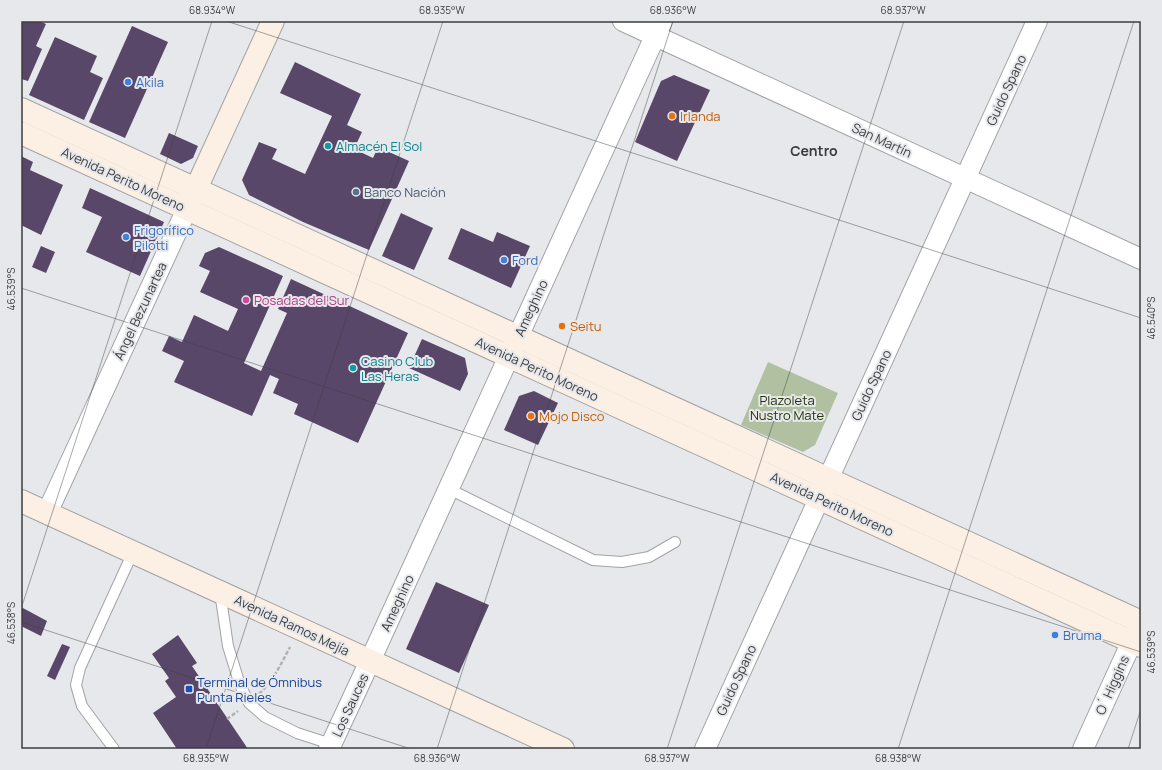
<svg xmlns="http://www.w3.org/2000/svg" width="1162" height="770" font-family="Manrope,sans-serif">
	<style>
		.green { fill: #b1c0a1 }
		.building { fill: #594769 }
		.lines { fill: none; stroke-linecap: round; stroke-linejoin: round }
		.lane-casing { stroke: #a3a3a6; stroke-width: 12 }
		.street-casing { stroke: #a3a3a6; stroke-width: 22 }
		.secondary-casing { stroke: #a3a3a6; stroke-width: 24 }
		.path { stroke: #b0b1b3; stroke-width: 2.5; stroke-dasharray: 4 2; stroke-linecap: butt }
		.lane { stroke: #fff; stroke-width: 10 }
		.street { stroke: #fff; stroke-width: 20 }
		.secondary { stroke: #fbf0e3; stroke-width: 22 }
		.ticks { fill: none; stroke: #3c3d3e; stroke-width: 1; stroke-opacity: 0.45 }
		.shop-dot { fill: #3f7fe0; stroke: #e7e8eb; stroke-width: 1.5 }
		.food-dot { fill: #e8710a; stroke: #e7e8eb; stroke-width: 1.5 }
		.culture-dot { fill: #0f9aa8; stroke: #e7e8eb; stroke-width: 1.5 }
		.service-dot { fill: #5c6f8a; stroke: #e7e8eb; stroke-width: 1.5 }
		.hotel-dot { fill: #d1479c; stroke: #e7e8eb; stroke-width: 1.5 }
		.transit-dot { fill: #1a4fb4; stroke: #e7e8eb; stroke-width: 1.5 }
		.labels { text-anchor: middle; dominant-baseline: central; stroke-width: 4; stroke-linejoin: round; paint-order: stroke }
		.shop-label { font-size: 13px; fill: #366cbe; stroke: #e7e8eb; text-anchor: start }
		.street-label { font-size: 13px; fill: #3c3d3e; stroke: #e7e8eb }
		.food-label { font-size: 13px; fill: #c56008; stroke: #e7e8eb; text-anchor: start }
		.culture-label { font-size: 13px; fill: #0d838f; stroke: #e7e8eb; text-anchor: start }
		.service-label { font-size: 13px; fill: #4e5e75; stroke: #e7e8eb; text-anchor: start }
		.hotel-label { font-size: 13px; fill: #b23c85; stroke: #e7e8eb; text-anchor: start }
		.park-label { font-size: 13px; fill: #233507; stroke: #e7e8eb }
		.transit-label { font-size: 13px; fill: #164399; stroke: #e7e8eb; text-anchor: start }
		.neighbourhood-label { font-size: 14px; font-weight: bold; fill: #3c3d3e; stroke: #e7e8eb }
		.neatline { fill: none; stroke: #3c3d3e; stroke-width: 1.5 }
		.ticks-label { font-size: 10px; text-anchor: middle; fill: #3c3d3e }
	</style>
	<rect width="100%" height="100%" fill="#e7e8eb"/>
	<path class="green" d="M768,362L838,393L815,445L803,452L741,425Z"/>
	<g class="building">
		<path d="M21,21H39L46,24L36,46L42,49L28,81L21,79Z"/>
		<path d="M132,26L168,42L125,138L89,122Z"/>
		<path d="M55,37L97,56L90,72L103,78L84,120L29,95Z"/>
		<path d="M295,62L361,94L347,125L362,132L354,149L373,158L378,147L409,161L369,250L303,222L249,195L242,180L259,142L277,149L272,159L305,174L332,116L280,93Z"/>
		<path d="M674,75L710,90L677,161L635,142L661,81Z"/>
		<path d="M169,133L198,146L193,158L181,164L160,154Z"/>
		<path d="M21,156L33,162L30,170L63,185L41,235L21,225Z"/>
		<path d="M90,188L164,222L140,276L86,252L102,217L82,208Z"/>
		<path d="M401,213L433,228L414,270L382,256Z"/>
		<path d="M461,228L493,242L497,232L530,246L511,288L448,259Z"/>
		<path d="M41,246L55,252L46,273L32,267Z"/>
		<path d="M219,247L283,276L244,363L261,371L287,313L278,309L291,279L408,333L358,443L294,414L298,404L273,393L279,379L270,375L252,416L174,382L184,361L162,351L169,336L182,342L194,315L228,331L238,309L200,292L210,271L199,266L205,253Z"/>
		<path d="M422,339L465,358L468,374L460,391L409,368Z"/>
		<path d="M534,391L558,403L538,445L504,430L519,396Z"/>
		<path d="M436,582L489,605L459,673L406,649Z"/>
		<path d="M21,607L47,621L41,636L21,626Z"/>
		<path d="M178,635L197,663L192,666L248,749H177L153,713L176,697L165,681L169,678L152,654Z"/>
		<path d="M62,644L70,647L55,680L47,676Z"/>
	</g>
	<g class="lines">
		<defs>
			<g id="lane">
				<path d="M449,489L593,560L622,562L649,557L675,542"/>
				<path d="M220,592L228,646L240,685L249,703L265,717L297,733L331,744"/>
				<path d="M114,749L82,706L76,685L80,668L133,552"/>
			</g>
			<g id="street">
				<path d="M623,21L1141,259"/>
				<path d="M47,513L187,209"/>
				<path d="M329,749L370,661L662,21"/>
				<path d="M705,749L1037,21"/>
				<path d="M1083,749L1138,628"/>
			</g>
			<g id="secondary">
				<path d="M21,109L1141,622"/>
				<path d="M21,133L1141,646"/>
				<path d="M190,202L273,21"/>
				<path d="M21,501L563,749"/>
			</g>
		</defs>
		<use href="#lane" class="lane-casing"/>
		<use href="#street" class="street-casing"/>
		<use href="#secondary" class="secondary-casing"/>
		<g class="path">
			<path d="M259,694C273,681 281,664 290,647"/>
			<path d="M227,719L238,711"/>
		</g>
		<use href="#lane" class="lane"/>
		<use href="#street" class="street"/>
		<use href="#secondary" class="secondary"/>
	</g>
	<path class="ticks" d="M226,21L1141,318M21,288L1141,652M21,609L212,21M21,622L411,749M206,749L443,21M437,749L673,21M667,749L904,21M898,749L1134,21M1128,749L1141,709"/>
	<g class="shop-dot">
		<circle cx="128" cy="82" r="4"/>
		<circle cx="126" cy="237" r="4"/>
		<circle cx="504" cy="260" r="4"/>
		<circle cx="1055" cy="635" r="4"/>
	</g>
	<g class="food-dot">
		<circle cx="672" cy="116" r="4"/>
		<circle cx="562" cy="326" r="4"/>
		<circle cx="531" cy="416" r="4"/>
	</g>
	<g class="culture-dot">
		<circle cx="328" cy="146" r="4"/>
		<circle cx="353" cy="368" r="4"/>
	</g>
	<circle class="service-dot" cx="356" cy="192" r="4"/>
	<circle class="hotel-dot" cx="246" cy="300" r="4"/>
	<rect class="transit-dot" x="185" y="685" width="8" height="8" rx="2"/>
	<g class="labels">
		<g class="shop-label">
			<text x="136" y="82">Akila</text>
			<text x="134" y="230">Frigorífico<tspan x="134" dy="15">Pilotti</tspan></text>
			<text x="512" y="260">Ford</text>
			<text x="1063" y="635">Bruma</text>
		</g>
		<g class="street-label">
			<text transform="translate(1006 90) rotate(-65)">Guido Spano</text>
			<text transform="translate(882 140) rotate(25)">San Martín</text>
			<text transform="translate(123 179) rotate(25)">Avenida Perito Moreno</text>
			<text transform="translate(531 308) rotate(-65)">Ameghino</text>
			<text transform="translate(140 311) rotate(-65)">Ángel Bezunartea</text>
			<text transform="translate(537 369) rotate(25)">Avenida Perito Moreno</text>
			<text transform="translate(871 385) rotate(-65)">Guido Spano</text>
			<text transform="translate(832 504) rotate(25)">Avenida Perito Moreno</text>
			<text transform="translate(397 603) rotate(-65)">Ameghino</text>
			<text transform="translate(292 625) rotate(25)">Avenida Ramos Mejía</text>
			<text transform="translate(736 680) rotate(-65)">Guido Spano</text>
			<text transform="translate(1112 685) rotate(-66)">O´ Higgins</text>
			<text transform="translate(350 705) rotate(-65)">Los Sauces</text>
		</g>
		<g class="food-label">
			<text x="680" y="116">Irlanda</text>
			<text x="570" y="326">Seitu</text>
			<text x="539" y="416">Mojo Disco</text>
		</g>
		<g class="culture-label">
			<text x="336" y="146">Almacén El Sol</text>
			<text x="361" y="361">Casino Club<tspan x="361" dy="15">Las Heras</tspan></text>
		</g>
		<g class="service-label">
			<text x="364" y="192">Banco Nación</text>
		</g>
		<g class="hotel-label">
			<text x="254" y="300">Posadas del Sur</text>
		</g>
		<g class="park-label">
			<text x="787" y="400">Plazoleta<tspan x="787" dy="15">Nustro Mate</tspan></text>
		</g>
		<g class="transit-label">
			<text x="197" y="682">Terminal de Ómnibus<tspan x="197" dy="15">Punta Rieles</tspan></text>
		</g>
		<g class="neighbourhood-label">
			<text x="814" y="150">Centro</text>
		</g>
	</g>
	<rect width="1162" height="770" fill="none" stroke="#e7e8eb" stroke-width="44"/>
	<rect x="22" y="22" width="1118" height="726" class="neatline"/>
	<g class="ticks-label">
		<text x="212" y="14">68.934°W</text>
		<text x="442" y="14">68.935°W</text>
		<text x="673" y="14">68.936°W</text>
		<text x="903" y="14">68.937°W</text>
		<text transform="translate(11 289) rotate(-90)" y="4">46.539°S</text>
		<text transform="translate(1151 318) rotate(-90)" y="4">46.540°S</text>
		<text transform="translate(11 623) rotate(-90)" y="4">46.538°S</text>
		<text transform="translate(1151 652) rotate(-90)" y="4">46.539°S</text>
		<text x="206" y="762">68.935°W</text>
		<text x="437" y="762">68.936°W</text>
		<text x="667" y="762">68.937°W</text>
		<text x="898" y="762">68.938°W</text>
	</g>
</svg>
